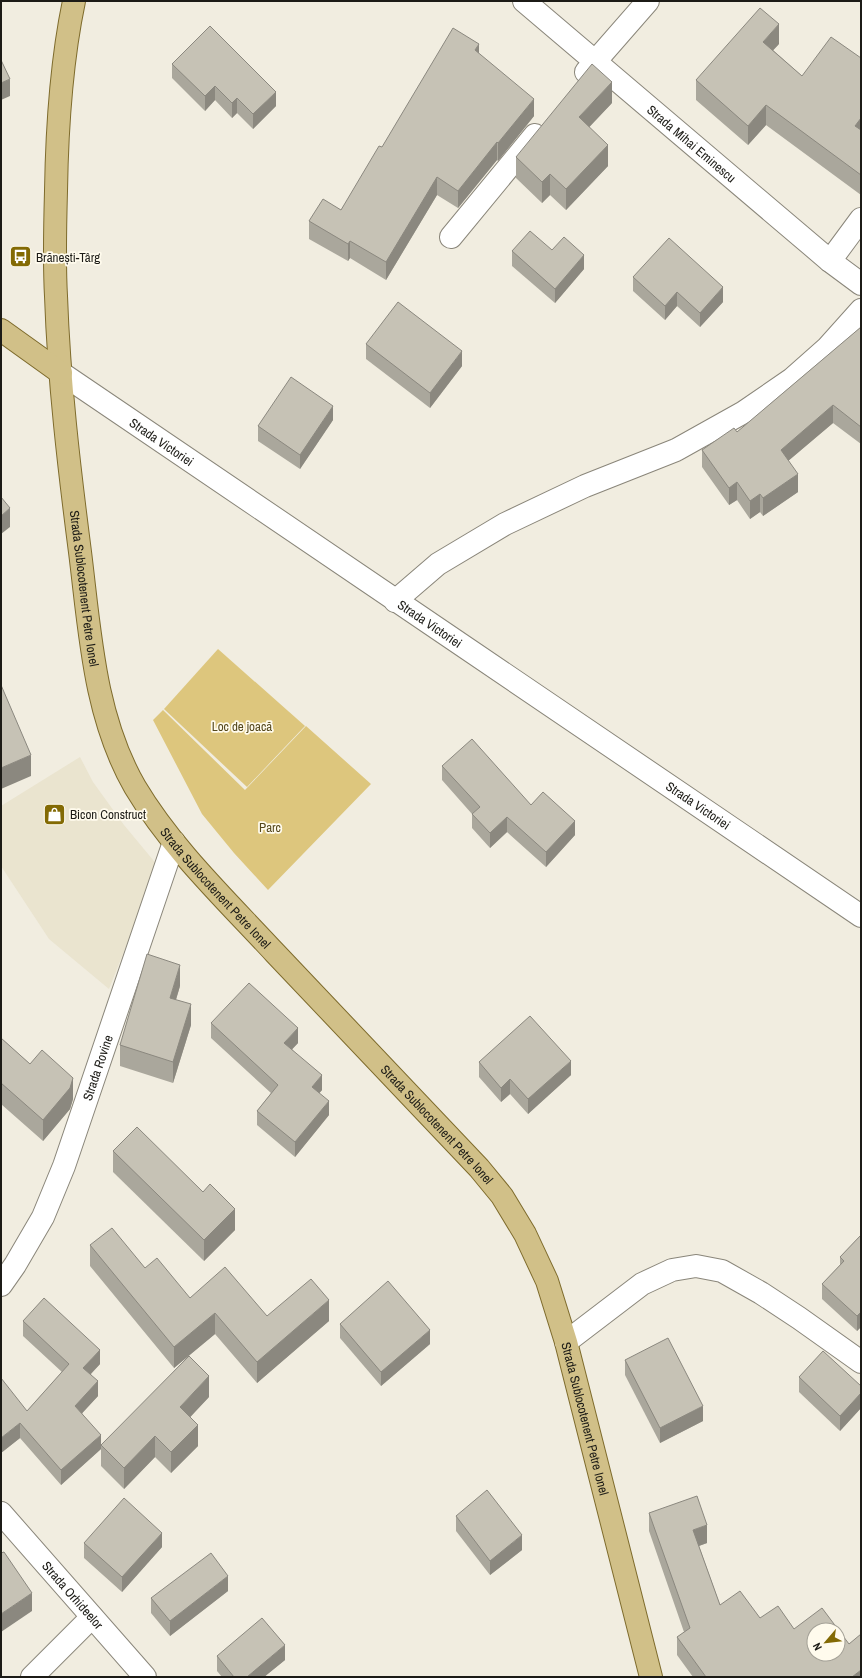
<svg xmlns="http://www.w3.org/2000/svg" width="862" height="1678" font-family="'Archivo Narrow',sans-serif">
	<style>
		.built { fill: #eae4cf }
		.green { fill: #ddc67d }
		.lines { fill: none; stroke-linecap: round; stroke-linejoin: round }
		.minor-casing { stroke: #8a867a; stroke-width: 24 }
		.major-casing { stroke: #7e6b2c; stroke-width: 24 }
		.minor { stroke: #fff; stroke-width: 22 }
		.major { stroke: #d1c088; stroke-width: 22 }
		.wall { fill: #aaa79c }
		.shaded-wall { fill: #8b887f }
		.building { fill: #c6c2b5; stroke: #8b887f; fill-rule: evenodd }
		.labels { text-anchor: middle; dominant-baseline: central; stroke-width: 3.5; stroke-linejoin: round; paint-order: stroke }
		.street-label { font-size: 13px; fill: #1c1b16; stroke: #fffbed }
		.poi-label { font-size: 13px; fill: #1c1b16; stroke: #fffbed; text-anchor: start }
		.park-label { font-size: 13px; fill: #55481c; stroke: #fffbed }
	</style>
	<rect width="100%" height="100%" fill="#f1ede0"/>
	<path class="built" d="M80,757L93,782L124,825L158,866L109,989L49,939L1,866V806Z"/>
	<g class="green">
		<path d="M218,649L305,726L247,787L164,709Z"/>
		<path d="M163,710L245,790L306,726L371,784L268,890L234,853L202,814L153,720Z"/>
	</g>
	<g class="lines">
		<defs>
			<g id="minor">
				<path id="s1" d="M524,1L830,261L861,284"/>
				<path d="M586,72L648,1"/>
				<path d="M451,237L535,135"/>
				<path d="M830,261L861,219"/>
				<path id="s2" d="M61,373C327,555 595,734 861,916"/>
				<path d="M395,601L438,564L505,524L585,486L676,450L744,412L792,379L827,348L861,310"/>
				<path id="s3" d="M1,1285L15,1265L43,1217L64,1166L174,842"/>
				<path d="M566,1342L642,1284L672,1270L696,1266L722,1271L761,1293L799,1318L861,1362"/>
				<path id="s4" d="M1,1513L145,1677"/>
				<path d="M32,1677L92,1617"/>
			</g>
			<g id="major">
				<path id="s5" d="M74,1C61,63 57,127 56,191C55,226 54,261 56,296C59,382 69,467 80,552C90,632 94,716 135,787C172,849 226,900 275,953C343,1024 411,1096 479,1168L502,1196L525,1234L547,1281L566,1342L651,1677"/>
				<path d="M1,330L61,373"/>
			</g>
		</defs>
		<use href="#minor" class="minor-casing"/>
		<use href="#major" class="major-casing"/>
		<use href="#minor" class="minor"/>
		<use href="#major" class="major"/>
	</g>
	<g class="wall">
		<path d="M779,44L773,50L802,76L861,58V195L766,125L748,145L696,100V80Z"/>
		<path d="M479,54L534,116L498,161L497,160L458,208L437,195L386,280L350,258L348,261L309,239V221L341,210L382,147Z"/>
		<path d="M172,64L276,106L253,129L237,113L232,118L215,100L205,111L172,78Z"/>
		<path d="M612,103L589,127L608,166L566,210L550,195L542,203L516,178V157Z"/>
		<path d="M552,250L584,269L555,303L512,266V251Z"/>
		<path d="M633,277L723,302L700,327L677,306L665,320L633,291Z"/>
		<path d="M861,327V444L833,423L788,461L798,492L763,516L760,512L750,519L737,500L729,505L702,467V450L737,432Z"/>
		<path d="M366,344L462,366L430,408L366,359Z"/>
		<path d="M333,420L300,469L258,441V426Z"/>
		<path d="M442,766L531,805L575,835L546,867L507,832L490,848L472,828V814L442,780Z"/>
		<path d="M180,986L176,1000L191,1025L173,1083L120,1066V1045Z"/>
		<path d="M211,1023L298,1043L292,1049L322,1090L319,1093L329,1115L295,1157L257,1125V1111L271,1093L211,1038Z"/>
		<path d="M1,1038L30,1064L73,1099L70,1109L43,1141L1,1104Z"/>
		<path d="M479,1062L571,1075L528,1114L510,1094L501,1102L479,1077Z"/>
		<path d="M113,1151L235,1230L204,1261L113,1172Z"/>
		<path d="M861,1235V1327L857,1331L822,1299V1284L840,1265V1257Z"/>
		<path d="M90,1245L145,1268L190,1298L267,1316L329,1321L257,1383L215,1334L174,1368L90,1266Z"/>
		<path d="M23,1321L100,1364L91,1374L98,1396L82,1413L101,1449L61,1485L20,1438L1,1453L27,1411L62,1372L23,1336Z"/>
		<path d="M340,1324L430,1344L381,1386L340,1338Z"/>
		<path d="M625,1360L703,1421L660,1443L625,1375Z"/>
		<path d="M799,1377L861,1386V1408L840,1431L799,1392Z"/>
		<path d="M209,1397L190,1417L198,1446L171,1473L155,1457L124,1489L101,1466V1445Z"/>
		<path d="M649,1513L707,1543L699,1546L720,1605L760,1618L794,1629L861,1677H693L677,1655V1637L684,1632L649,1531Z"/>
		<path d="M456,1516L522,1550L490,1575L456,1531Z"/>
		<path d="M84,1543L162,1547L122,1592L84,1558Z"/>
		<path d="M228,1591L170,1636L151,1613V1598Z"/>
		<path d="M217,1656L285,1660L264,1677H222L217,1671Z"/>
	</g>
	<g class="shaded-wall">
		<path d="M779,24V44L763,61V42Z"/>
		<path d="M479,44V61L475,50Z"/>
		<path d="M10,79V96L1,100V83Z"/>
		<path d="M612,82V103L579,138V117Z"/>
		<path d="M215,86V100L205,111V96Z"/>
		<path d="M276,92V106L253,129V114Z"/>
		<path d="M237,98V113L232,118V103Z"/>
		<path d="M534,99V116L498,161V143Z"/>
		<path d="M766,105V125L748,145V126Z"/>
		<path d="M861,118V138L855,126Z"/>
		<path d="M497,142V160L458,208V191Z"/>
		<path d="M608,145V166L566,210V189Z"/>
		<path d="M550,174V195L542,203V182Z"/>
		<path d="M437,177V195L386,280V262Z"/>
		<path d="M350,241V258L348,261V244Z"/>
		<path d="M584,255V269L555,303V289Z"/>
		<path d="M723,287V302L700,327V313Z"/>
		<path d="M677,292V306L665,320V306Z"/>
		<path d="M462,351V366L430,408V393Z"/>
		<path d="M833,405V423L781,467V450Z"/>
		<path d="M333,406V420L300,469V455Z"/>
		<path d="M798,474V492L763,516V498Z"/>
		<path d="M737,482V500L729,505V488Z"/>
		<path d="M760,494V512L750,519V501Z"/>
		<path d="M10,508V527L1,534V516Z"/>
		<path d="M31,755V776L1,789V768Z"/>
		<path d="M507,817V832L490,848V833Z"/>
		<path d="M575,821V835L546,867V852Z"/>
		<path d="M180,965V986L170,1019V998Z"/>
		<path d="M191,1004V1025L173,1083V1062Z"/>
		<path d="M298,1028V1043L284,1058V1043Z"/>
		<path d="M571,1061V1075L528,1114V1099Z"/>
		<path d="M322,1075V1090L312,1102V1087Z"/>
		<path d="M73,1078V1099L70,1109L43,1141V1120Z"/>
		<path d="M510,1079V1094L501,1102V1088Z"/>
		<path d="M329,1101V1115L295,1157V1142Z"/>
		<path d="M235,1209V1230L204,1261V1240Z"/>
		<path d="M329,1300V1321L257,1383V1362Z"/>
		<path d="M861,1312V1327L857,1331V1316Z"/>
		<path d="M215,1313V1334L174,1368V1347Z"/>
		<path d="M430,1330V1344L381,1386V1372Z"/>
		<path d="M100,1350V1364L83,1382V1368Z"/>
		<path d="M209,1376V1397L180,1428V1407Z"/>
		<path d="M98,1381V1396L75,1421V1406Z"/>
		<path d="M861,1393V1408L840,1431V1416Z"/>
		<path d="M703,1406V1421L660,1443V1428Z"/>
		<path d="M20,1423V1438L1,1453V1438Z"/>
		<path d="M198,1425V1446L171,1473V1452Z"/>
		<path d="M101,1435V1449L61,1485V1470Z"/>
		<path d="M155,1436V1457L124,1489V1468Z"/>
		<path d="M707,1525V1543L693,1548V1530Z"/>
		<path d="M162,1533V1547L122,1592V1577Z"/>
		<path d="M522,1535V1550L490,1575V1561Z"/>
		<path d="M228,1576V1591L170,1636V1621Z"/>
		<path d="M32,1593V1611L1,1632V1614Z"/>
		<path d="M285,1645V1660L264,1677H247Z"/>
		<path d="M861,1670V1677H852Z"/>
	</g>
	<g class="building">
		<path d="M760,8L779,24L763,42L802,76L831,37L861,58V118L855,126L861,130V175L766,105L748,126L696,80Z"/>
		<path d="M210,26L276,92L253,114L237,98L232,103L215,86L205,96L172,64Z"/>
		<path d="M453,28L479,44L475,50L534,99L498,143L497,142L458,191L437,177L386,262L350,241L348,244L309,221L323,199L341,210L379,146L382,147Z"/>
		<path d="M1,60L10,79L1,83Z"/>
		<path d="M592,64L612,82L579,117L608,145L566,189L550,174L542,182L516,157Z"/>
		<path d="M530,231L552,250L564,237L584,255L555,289L512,251Z"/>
		<path d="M669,238L723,287L700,313L677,292L665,306L633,277Z"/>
		<path d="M398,302L462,351L430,393L366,344Z"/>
		<path d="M861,327V427L833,405L781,450L798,474L763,498L760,494L750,501L737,482L729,488L702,450L734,428L737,432Z"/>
		<path d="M291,377L333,406L300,455L258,426Z"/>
		<path d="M1,497L10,508L1,516Z"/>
		<path d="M1,685L31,755L1,768Z"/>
		<path d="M472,739L531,805L543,792L575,821L546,852L507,817L490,833L472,814L480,807L442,766Z"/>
		<path d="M147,954L180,965L170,998L191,1004L173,1062L120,1045Z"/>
		<path d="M249,983L298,1028L284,1043L322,1075L312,1087L329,1101L295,1142L257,1111L278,1085L211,1023Z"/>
		<path d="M530,1016L571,1061L528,1099L510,1079L501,1088L479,1062Z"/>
		<path d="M1,1038L30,1064L42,1050L73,1078L70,1088L43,1120L1,1083Z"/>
		<path d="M137,1127L203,1192L210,1184L235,1209L204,1240L113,1151Z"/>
		<path d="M112,1228L145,1268L157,1258L190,1298L225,1267L267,1316L311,1279L329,1300L257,1362L215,1313L174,1347L90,1245Z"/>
		<path d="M861,1235V1312L857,1316L822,1284L844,1261L840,1257Z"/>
		<path d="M388,1281L430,1330L381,1372L340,1324Z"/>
		<path d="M44,1298L100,1350L83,1368L98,1381L75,1406L101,1435L61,1470L20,1423L1,1438V1378L27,1411L69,1364L23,1321Z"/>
		<path d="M668,1338L703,1406L660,1428L625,1360Z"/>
		<path d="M823,1351L861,1386V1393L840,1416L799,1377Z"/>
		<path d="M189,1356L209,1376L180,1407L198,1425L171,1452L155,1436L124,1468L101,1445Z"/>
		<path d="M487,1490L522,1535L490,1561L456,1516Z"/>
		<path d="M697,1496L707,1525L693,1530L720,1605L740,1591L760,1618L778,1606L794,1629L822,1608L849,1644L861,1634V1670L852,1677H706L677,1637L690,1628L649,1513ZM814,1630H838V1654H814Z"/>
		<path d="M124,1498L162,1533L122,1577L84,1543Z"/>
		<path d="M4,1552L32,1593L1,1614V1553Z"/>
		<path d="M211,1553L228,1576L170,1621L151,1598Z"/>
		<path d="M262,1618L285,1645L247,1677H234L217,1656Z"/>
	</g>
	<defs>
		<symbol id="bus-square" viewBox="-11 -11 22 22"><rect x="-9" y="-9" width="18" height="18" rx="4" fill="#836a04" stroke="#fffbed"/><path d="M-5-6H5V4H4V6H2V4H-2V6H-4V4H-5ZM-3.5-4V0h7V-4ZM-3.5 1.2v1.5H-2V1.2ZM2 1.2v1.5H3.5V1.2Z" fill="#fff"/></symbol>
		<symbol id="shop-square" viewBox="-11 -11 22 22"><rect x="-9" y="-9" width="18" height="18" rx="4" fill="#836a04" stroke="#fffbed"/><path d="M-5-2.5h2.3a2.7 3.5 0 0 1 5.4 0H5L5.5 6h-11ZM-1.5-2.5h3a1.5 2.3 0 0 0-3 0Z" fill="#fff"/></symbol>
	</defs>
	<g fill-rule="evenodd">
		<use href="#bus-square" x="8" y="244" width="25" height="25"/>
		<use href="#shop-square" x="42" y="802" width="25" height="25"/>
	</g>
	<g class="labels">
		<g class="street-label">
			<text stroke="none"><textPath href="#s1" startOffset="220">Strada Mihai Eminescu</textPath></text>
			<text stroke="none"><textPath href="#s2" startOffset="122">Strada Victoriei</textPath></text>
			<text stroke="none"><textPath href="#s5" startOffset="590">Strada Sublocotenent Petre Ionel</textPath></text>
			<text stroke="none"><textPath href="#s2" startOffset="446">Strada Victoriei</textPath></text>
			<text stroke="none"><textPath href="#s2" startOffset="770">Strada Victoriei</textPath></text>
			<text stroke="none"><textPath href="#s5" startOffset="926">Strada Sublocotenent Petre Ionel</textPath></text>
			<text stroke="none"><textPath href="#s3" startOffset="239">Strada Rovine</textPath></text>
			<text stroke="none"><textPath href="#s5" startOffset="1250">Strada Sublocotenent Petre Ionel</textPath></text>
			<text stroke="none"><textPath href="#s5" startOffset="1586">Strada Sublocotenent Petre Ionel</textPath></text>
			<text stroke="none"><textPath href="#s4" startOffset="109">Strada Orhideelor</textPath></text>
		</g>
		<g class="poi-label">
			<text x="36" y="257">Brănești-Târg</text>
			<text x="70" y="814">Bicon Construct</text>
		</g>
		<g class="park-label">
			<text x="242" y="726">Loc de joacă</text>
			<text x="270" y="827">Parc</text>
		</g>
	</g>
	<rect width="862" height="1678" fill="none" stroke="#1c1b16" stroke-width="4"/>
	<g transform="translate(826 1642) rotate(242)"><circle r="19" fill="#fffbed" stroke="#a4a197"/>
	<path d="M0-3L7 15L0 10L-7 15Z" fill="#836a04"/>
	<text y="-6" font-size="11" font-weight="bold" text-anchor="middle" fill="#1c1b16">N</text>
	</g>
</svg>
